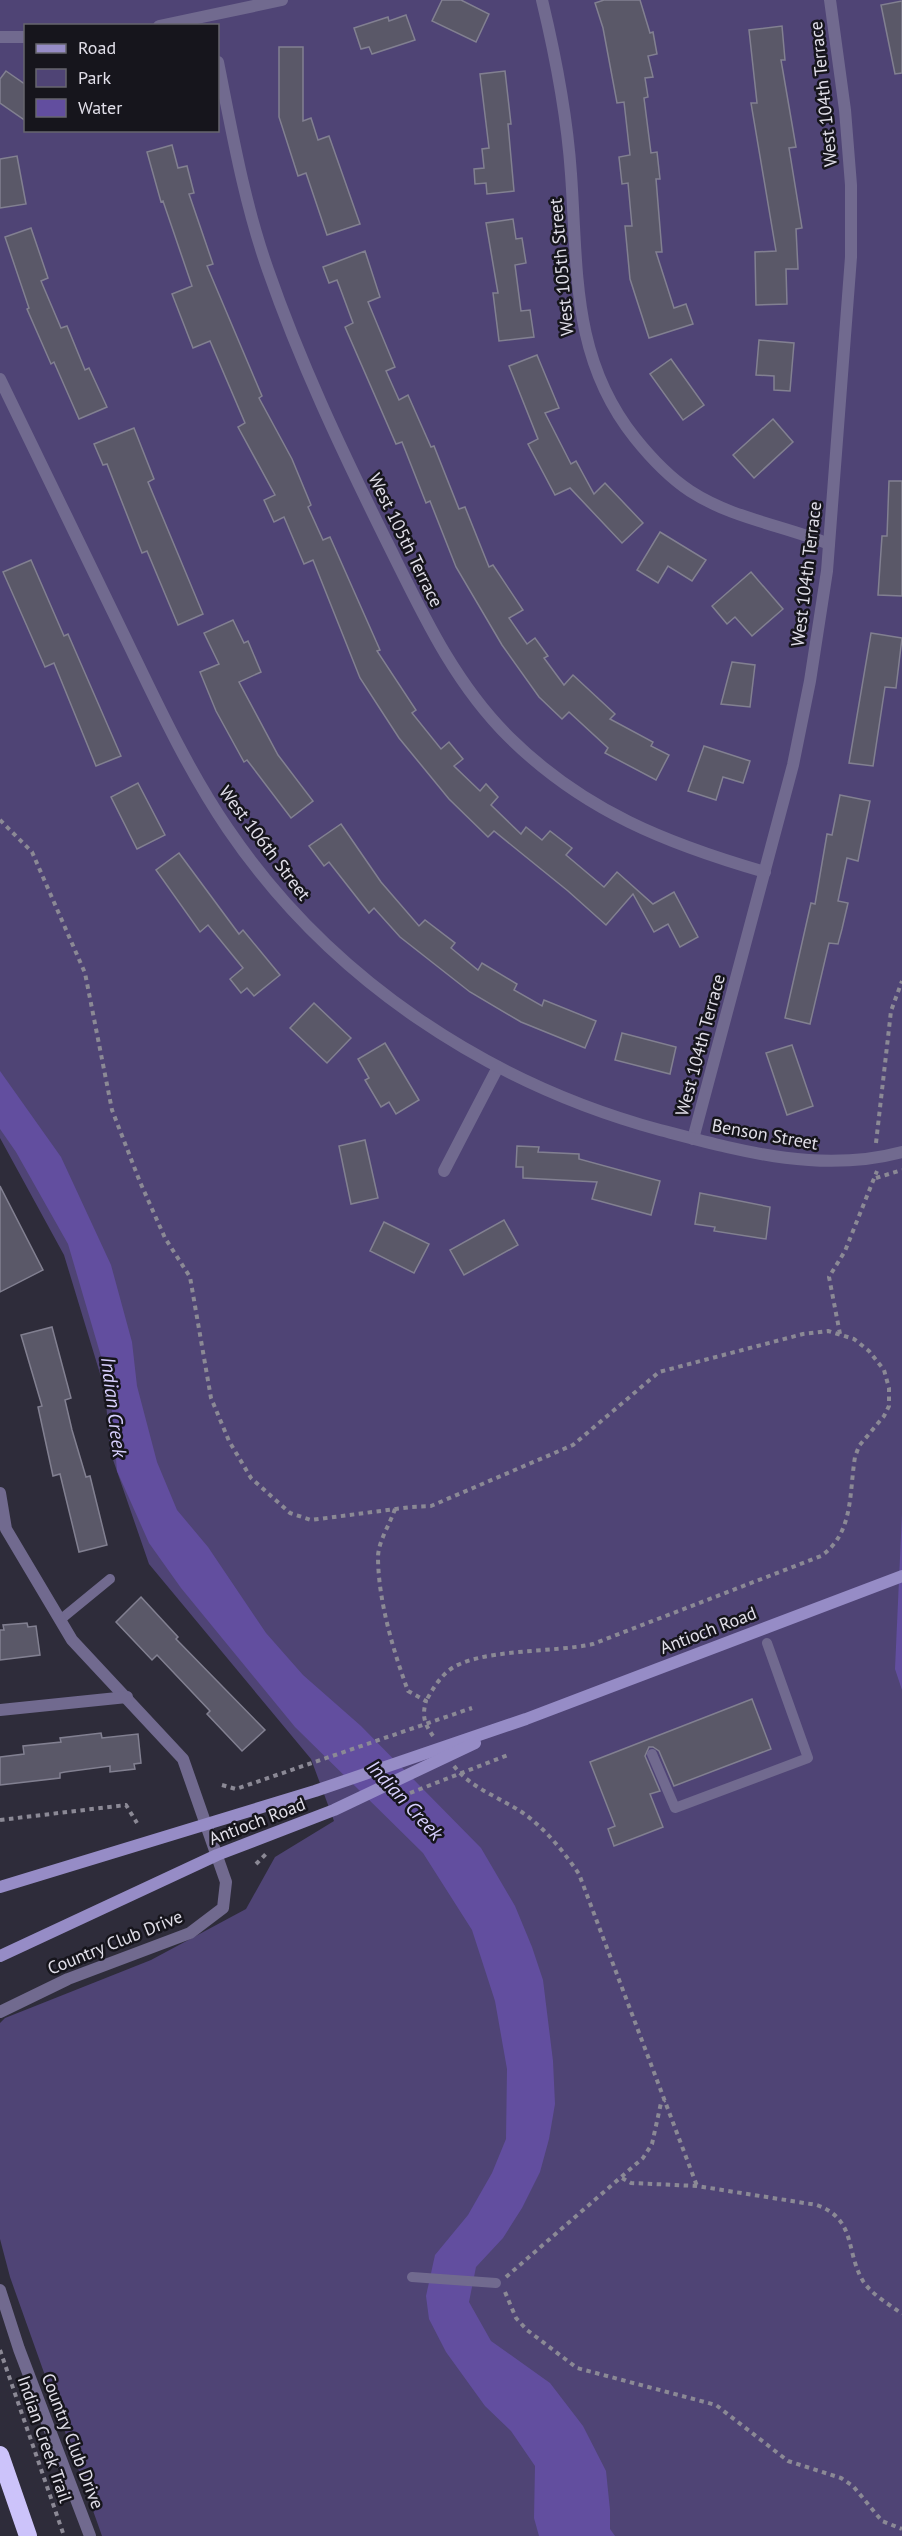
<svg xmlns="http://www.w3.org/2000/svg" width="902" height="2536" font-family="'PT Sans',sans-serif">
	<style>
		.green { fill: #4f4475; fill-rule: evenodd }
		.water { fill: #624e9f }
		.building { fill: #5a5868; stroke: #828091; stroke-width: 1.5 }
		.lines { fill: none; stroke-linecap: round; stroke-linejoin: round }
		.path { stroke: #8b8995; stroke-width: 4; stroke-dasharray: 4.5 4.5; stroke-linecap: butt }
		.service { stroke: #716a8f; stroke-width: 10 }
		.minor { stroke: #716a8f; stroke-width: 12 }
		.tertiary { stroke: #716a8f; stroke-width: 12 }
		.secondary { stroke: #968cc6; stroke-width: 12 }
		.motorway { stroke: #ccc3fa; stroke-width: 18 }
		.labels { text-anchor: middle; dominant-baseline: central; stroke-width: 5; stroke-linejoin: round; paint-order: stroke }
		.street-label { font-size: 18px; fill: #e1dfe9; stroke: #16151c }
		.water-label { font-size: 20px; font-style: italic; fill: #d9d1ff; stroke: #16151c }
	</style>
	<rect width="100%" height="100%" fill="#2e2c3a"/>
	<path class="green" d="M0,0H902V2536H102L96,2519L10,2277L0,2239V2023L5,2018L151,1960L246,1909L275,1857L334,1821L311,1759L149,1564L110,1451L105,1390L64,1255L0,1138ZM26,26H218V130H26Z"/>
	<g class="water">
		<path d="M0,1071L61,1157L111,1265L132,1342L137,1386L157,1462L177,1510L208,1547L266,1633L303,1675L361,1726L481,1848L515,1906L532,1947L543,1980L553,2061L555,2104L549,2139L540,2172L522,2208L503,2238L476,2267L469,2302L491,2341L550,2383L583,2426L606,2471L610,2510V2529L615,2536H539L534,2518L535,2466L511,2431L485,2406L446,2352L429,2319L426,2296L435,2255L468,2215L492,2173L506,2139L507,2069L495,2001L472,1930L423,1853L295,1727L181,1588L149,1543L117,1471L110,1387L68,1244L16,1152L0,1129Z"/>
		<path d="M902,1513V1690L895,1669Z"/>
	</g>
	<g class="building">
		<path d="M442,0H461L489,14L476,42L432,21Z"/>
		<path d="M604,0H640L650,33L653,32L657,54L648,56L653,77L645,78L648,97L644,98L651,153L657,152L660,179H656L662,252H656L674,308L686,304L693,324L649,338L630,279L625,226H632L628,183L622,184L619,157L630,155L624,102L617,103L603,28L595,3Z"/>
		<path d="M902,1V73L895,74L881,5Z"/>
		<path d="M406,15L415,40L372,54L369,47L361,49L354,28L388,17L389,21Z"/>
		<path d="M782,26L785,60H781L796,147L789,148L802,228L796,229L798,269H786L787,304L756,305L755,252L776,251L751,103H757L749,30Z"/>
		<path d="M279,47H303V121L311,118L318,140L329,136L360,224L327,235L306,173L298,176L279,117Z"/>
		<path d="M6,71L26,85V121L0,103V79Z"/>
		<path d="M505,71L511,124H508L514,191L487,194L486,183L475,184L474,169L484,168L482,149L489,148L480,74Z"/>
		<path d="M172,145L178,168L187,166L194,193L189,194L213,264L207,266L262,396L259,398L292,459L311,505L308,507L323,540L330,537L380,650L377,651L416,710L412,713L441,749L449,742L463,759L454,766L480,791L486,784L498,797L491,805L521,834L526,827L542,840L550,831L572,848L566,855L604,887L617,872L653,904L674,892L698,937L680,947L668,924L654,932L633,894L606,925L568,891L494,831L488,837L449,799L399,738L360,678L313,560L304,564L284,517L274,522L264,500L275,495L238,427L245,423L210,341L193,348L172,294L192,286L163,201L161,202L147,152Z"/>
		<path d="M17,156L26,204L0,208V159Z"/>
		<path d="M513,219L516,239L522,238L526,263L515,265L521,311L530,310L534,337L499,341L493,293H498L486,223Z"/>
		<path d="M31,228L48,278L41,281L61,328L67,326L85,370L89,368L107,407L79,419L54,362L51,364L27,309L29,308L5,237Z"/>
		<path d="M365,251L380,297L368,302L395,367L386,371L399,400L408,395L431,447L434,446L459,509L465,507L489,567L493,565L523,610L509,618L527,644L535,638L548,656L544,658L564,685L573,675L615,714L610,719L653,742L651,746L669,755L656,780L605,753L608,748L569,712L562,719L539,697L502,645L456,567L430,501L426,503L402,442L396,444L345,327L353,323L337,280L329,283L323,267Z"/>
		<path d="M759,340L794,343L790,391L774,390V376L756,375Z"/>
		<path d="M537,355L559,408L545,413L571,464L576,461L594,494L605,483L643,523L622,543L570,488L555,495L528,444L538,439L509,366Z"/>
		<path d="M671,359L704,405L683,420L650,374Z"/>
		<path d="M773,419L793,442L754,478L733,455Z"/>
		<path d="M134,428L154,479L148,482L203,614L178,625L147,551L142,553L107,464L103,465L94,444Z"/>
		<path d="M889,481H902V596L878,595L882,536H887Z"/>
		<path d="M660,532L706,560L692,581L668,566L658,583L637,570Z"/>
		<path d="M31,560L64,636L68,634L121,756L96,766L54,663L45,667L3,572Z"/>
		<path d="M751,572L783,609L752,636L735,617L727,624L712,606Z"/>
		<path d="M233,620L244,643L248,641L261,672L239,682L278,755L313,801L291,818L247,760L244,762L216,711L200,672L219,664L204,633Z"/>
		<path d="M871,633L902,638L896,688L885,687L873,766L849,763Z"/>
		<path d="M732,662L755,665L750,707L721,704Z"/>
		<path d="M704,746L750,761L743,783L723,777L716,800L688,791Z"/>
		<path d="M138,783L165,835L137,849L111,797Z"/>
		<path d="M840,795L870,801L858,861L847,858L838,901L848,903L842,929L838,944L829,943L810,1024L785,1018L811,903L815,904L827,834L832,835Z"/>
		<path d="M341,824L381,882L419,926L425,920L455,943L451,948L478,970L482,963L517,984L514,990L542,1006L544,1000L596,1021L585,1048L521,1022L470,992L400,937L374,908L369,913L329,862L324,866L309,846Z"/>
		<path d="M179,853L239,934L243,930L280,975L254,996L247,988L241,993L230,979L243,968L208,925L200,932L156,870Z"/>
		<path d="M314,1003L351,1038L327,1063L290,1028Z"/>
		<path d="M622,1033L676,1047L670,1074L615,1060Z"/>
		<path d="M385,1043L419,1100L396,1114L389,1102L381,1107L365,1080L369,1078L358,1059Z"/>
		<path d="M792,1045L813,1106L787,1115L766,1053Z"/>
		<path d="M365,1140L378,1198L351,1204L339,1146Z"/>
		<path d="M517,1146L539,1147L538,1152L579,1154V1159L660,1181L651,1215L592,1199L597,1182L523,1178V1167H516Z"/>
		<path d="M0,1186L43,1270L0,1292Z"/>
		<path d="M700,1193L770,1207L766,1239L714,1231L715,1227L695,1224Z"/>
		<path d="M504,1220L518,1245L464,1275L450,1250Z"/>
		<path d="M384,1222L429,1244L414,1273L370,1251Z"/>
		<path d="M52,1327L71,1398L65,1400L72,1430L86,1477L90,1476L107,1545L79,1552L60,1474L53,1476L38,1407L42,1406L21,1335Z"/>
		<path d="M141,1597L178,1637L176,1639L265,1730L242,1751L207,1714L210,1711L157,1655L152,1660L116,1622Z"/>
		<path d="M27,1623L28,1627L36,1626L40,1655L0,1660V1630H4L3,1625Z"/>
		<path d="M752,1699L771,1749L674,1786L659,1751L653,1747H649L645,1756L660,1791L650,1794L663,1827L614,1846L608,1829L615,1826L590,1762Z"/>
		<path d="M101,1733L102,1738L138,1734L141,1763L134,1764L135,1769L110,1772V1766L65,1772L60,1773V1778L0,1785V1757L24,1754L23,1746L61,1742L60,1738Z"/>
	</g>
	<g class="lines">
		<g class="path">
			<path d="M0,820L32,852L85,973L112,1110L140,1182L165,1238L190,1277L211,1398L229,1441L251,1478L290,1513L311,1520L411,1507L431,1506L573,1445L659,1372L803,1334L828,1331L854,1339L869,1351L884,1370L889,1388V1406L884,1416L859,1446L855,1457C849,1493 854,1533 821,1556L593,1644C555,1653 476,1648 448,1671C438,1680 432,1690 426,1701"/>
			<path d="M876,1143L891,1011L902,981"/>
			<path d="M876,1178L902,1170"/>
			<path d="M840,1334L829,1277L845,1251L877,1171"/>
			<path d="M395,1509C390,1524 379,1540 378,1556C378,1600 393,1650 408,1691L426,1701C422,1716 424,1723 433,1736"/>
			<path d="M454,1766C471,1789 504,1799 526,1815C547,1831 564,1852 579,1874L697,2186"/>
			<path d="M222,1785L236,1789L472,1708"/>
			<path d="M410,1793L508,1755"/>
			<path d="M0,1820L126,1805L137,1823"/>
			<path d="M256,1864L266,1854"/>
			<path d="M622,2178L631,2183L697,2186L817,2205C857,2220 845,2251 863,2281C872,2295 889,2304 902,2314"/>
			<path d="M506,2277L643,2158L652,2144L661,2103L665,2100"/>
			<path d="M505,2292L516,2318L527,2330L577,2368L716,2405L788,2461L841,2478L853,2486L882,2521L902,2529"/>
			<path d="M0,2350L64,2536"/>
		</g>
		<g class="service">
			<path d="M60,1620L110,1579"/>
			<path d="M652,1754L675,1808L808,1758L767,1643"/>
			<path d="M412,2277L496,2283"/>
		</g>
		<g class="minor">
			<path d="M542,0C556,58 567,115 571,174C578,270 571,358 635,438C651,458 669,477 690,491C733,519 783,525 829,544"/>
			<path d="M159,26L282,0"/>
			<path d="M0,37H26"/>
			<path d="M218,62C232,132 244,202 268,270C300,362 341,449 384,536C420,608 452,681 510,738C584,811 668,844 765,872"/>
			<path d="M693,1139L793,765L810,681L827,571L851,257V185L845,110L830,0"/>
			<path d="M444,1171L498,1067"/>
			<path d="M0,1493L6,1529L72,1640L183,1759L226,1882L223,1908L190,1933L68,1979L0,2012"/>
			<path d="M0,1710L127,1697"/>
			<path d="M0,2290L19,2349L90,2536"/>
		</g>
		<path class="tertiary" d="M0,379C41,464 83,550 124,635C156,701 187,769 228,829C330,979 487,1083 660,1130C740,1151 820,1174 902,1152"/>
		<g class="secondary">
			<path d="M0,1887L315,1791L526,1719L902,1576"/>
			<path d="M0,1956L217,1855L334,1810L475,1743"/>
		</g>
		<path class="motorway" d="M0,2455L28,2536"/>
	</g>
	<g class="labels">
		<g class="street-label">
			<text transform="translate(823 94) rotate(-96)">West 104th Terrace</text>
			<text transform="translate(561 267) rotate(-95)">West 105th Street</text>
			<text transform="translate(406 540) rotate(64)">West 105th Terrace</text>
			<text transform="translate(806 574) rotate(-83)">West 104th Terrace</text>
			<text transform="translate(265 843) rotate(53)">West 106th Street</text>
			<text transform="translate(700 1045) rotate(-75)">West 104th Terrace</text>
			<text transform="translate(765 1134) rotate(10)">Benson Street</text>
			<text transform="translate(708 1630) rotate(-21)">Antioch Road</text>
			<text transform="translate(257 1821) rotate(-21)">Antioch Road</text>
			<text transform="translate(115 1942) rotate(-22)">Country Club Drive</text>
			<text transform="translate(45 2439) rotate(71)">Indian Creek Trail</text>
			<text transform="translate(73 2441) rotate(69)">Country Club Drive</text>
		</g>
		<g class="water-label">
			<text transform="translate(114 1407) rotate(83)">Indian Creek</text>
			<text transform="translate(405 1800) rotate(47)">Indian Creek</text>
		</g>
	</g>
	<rect x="24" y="24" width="195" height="108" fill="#16151c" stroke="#67666e" stroke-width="1.5"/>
	<rect x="36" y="44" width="30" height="9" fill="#968cc6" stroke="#67666e" stroke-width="1.5"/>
	<text x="78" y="54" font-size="18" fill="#e1dfe9">Road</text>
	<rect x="36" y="69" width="30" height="18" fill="#4f4475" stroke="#67666e" stroke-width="1.5"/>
	<text x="78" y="84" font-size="18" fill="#e1dfe9">Park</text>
	<rect x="36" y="99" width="30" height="18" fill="#624e9f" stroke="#67666e" stroke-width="1.5"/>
	<text x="78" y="114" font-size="18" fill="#e1dfe9">Water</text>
</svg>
